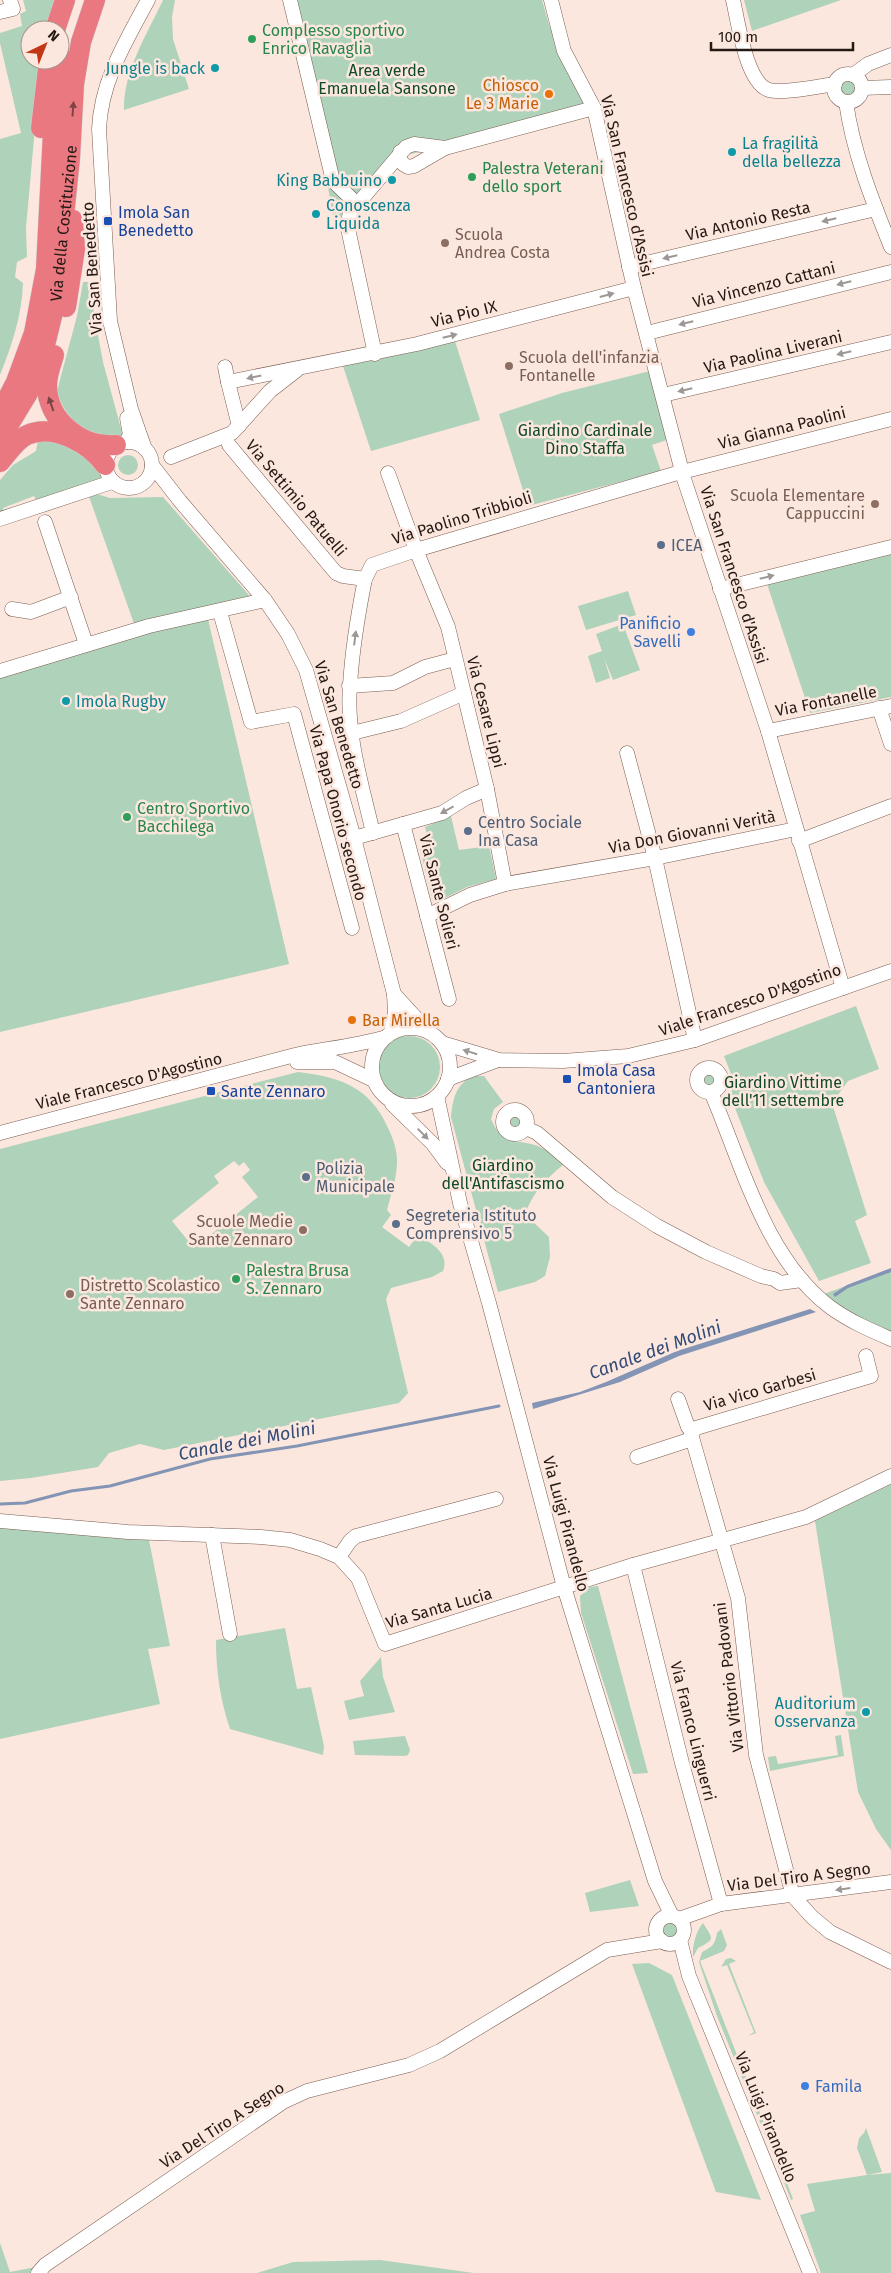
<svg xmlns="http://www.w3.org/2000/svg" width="891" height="2273" font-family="'Fira Sans',sans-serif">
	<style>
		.green { fill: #afd2ba; fill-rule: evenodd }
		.water { fill: #8394b4 }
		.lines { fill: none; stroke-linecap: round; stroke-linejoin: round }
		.stream { stroke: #8394b4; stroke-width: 3 }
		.minor-casing { stroke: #7a5d50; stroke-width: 15 }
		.highway-casing { stroke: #d3d1d0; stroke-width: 21 }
		.minor { stroke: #fff; stroke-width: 14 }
		.highway { stroke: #e97881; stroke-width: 20 }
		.oneway { fill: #7d4445 }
		.oneway2 { fill: #9d9895 }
		.leisure-dot { fill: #2e9e5b; stroke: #fce7de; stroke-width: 2 }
		.culture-dot { fill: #0f9aa8; stroke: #fce7de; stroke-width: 2 }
		.food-dot { fill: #e8710a; stroke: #fce7de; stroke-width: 2 }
		.transit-dot { fill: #1a4fb4; stroke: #fce7de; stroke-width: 2 }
		.education-dot { fill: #8d6e63; stroke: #fce7de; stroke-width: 2 }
		.service-dot { fill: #5c6f8a; stroke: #fce7de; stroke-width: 2 }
		.shop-dot { fill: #3f7fe0; stroke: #fce7de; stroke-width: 2 }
		.labels { text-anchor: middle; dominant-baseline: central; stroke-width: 5; stroke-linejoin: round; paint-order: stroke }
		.leisure-label { font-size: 16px; fill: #27864d; stroke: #fce7de; text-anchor: start }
		.culture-label { font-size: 16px; fill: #0d838f; stroke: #fce7de; text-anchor: end }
		.park-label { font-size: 16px; fill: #0f4a2a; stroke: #fce7de }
		.food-label { font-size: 16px; fill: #c56008; stroke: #fce7de; text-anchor: end }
		.street-label { font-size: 16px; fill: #251914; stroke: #fce7de }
		.transit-label { font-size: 16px; fill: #164399; stroke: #fce7de; text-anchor: start }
		.education-label { font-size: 16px; fill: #785e54; stroke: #fce7de; text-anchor: start }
		.service-label { font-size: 16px; fill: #4e5e75; stroke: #fce7de; text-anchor: start }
		.shop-label { font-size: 16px; fill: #366cbe; stroke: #fce7de; text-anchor: end }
		.water-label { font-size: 18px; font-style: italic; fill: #334c78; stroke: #fce7de }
	</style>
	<rect width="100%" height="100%" fill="#fce7de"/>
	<g class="green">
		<path d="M23,0H58L48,30H30V60H41L26,228L27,257L17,262L15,277L23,283C22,315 12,345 0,375V139L21,133L0,43V33L22,26L20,14L26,11Z"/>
		<path d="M163,0H175L172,17L173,39L189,89L124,110C123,72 147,34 163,0Z"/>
		<path d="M287,0H542L549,25L584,91L585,109L490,138L400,156L334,222L317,123Z"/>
		<path d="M744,0H841L752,31Z"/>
		<circle cx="848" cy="88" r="7"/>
		<path d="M83,282H92L94,314L103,362L123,436C94,448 63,417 57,391L77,316Z"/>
		<path d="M454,338L480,420L371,451L341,360Z"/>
		<path d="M650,371L667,440L652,445L661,471L528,506L499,414L562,393Z"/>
		<path d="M38,440L74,444L102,471L103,478L37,502L34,496L3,508V511L0,512V480L13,465L36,451Z"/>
		<circle cx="128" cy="465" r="10"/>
		<path d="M87,491L110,498L163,497L255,602L207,615L289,964L0,1032V671L137,632Z"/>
		<path d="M891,553V697L810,713L767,584Z"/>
		<path d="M628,591L636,615L586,630L578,606Z"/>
		<path d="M623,624L640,670L613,680L604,658L610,678L596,683L588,656L602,651L596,634Z"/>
		<path d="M451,816L459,850L489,846L496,879L467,887L437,902L433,901L420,849L430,846L425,827Z"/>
		<path d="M856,1006L879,1069L848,1081L832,1103L867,1215L855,1221L871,1263L819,1281L764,1182L731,1098L733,1079L724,1056Z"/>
		<circle cx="409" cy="1067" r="31"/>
		<path d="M298,1072C340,1077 370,1087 388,1128C393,1138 397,1149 397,1161C397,1178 391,1194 387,1210L391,1215L382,1227L409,1247L418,1235C431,1243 450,1253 443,1271L432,1277L391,1288L386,1299L408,1393L399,1403L164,1450L140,1444L109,1453L98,1467L31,1478L0,1481V1149ZM234,1161L239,1166L244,1162L250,1170L242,1177L258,1197L194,1248L172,1221L219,1183L214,1176Z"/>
		<circle cx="709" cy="1080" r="7"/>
		<path d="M473,1076H484L503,1102L494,1109L491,1119C504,1150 519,1136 542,1148C550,1152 556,1159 563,1165C547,1178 535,1190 527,1209L531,1220L549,1237L550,1257L545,1276L535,1282L498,1292L451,1117C453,1099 455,1085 473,1076Z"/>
		<circle cx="515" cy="1122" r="9"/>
		<path d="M891,1269V1344L816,1297Z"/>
		<path d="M891,1484V1850L876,1829L858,1792L815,1521Z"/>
		<path d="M0,1526L149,1540L170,1646L148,1649L160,1704L0,1739Z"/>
		<path d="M598,1586L648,1773L633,1774L581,1613L580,1596L590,1587Z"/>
		<path d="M285,1628L297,1689L311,1687L324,1746L323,1755L230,1729C220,1699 216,1671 216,1640Z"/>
		<path d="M381,1657L383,1677L395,1712L349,1720L344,1701L364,1696L360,1681Z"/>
		<path d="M841,1735L844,1756L770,1771L768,1757L776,1756L778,1764L838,1755L835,1736Z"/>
		<path d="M405,1736L410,1750L408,1755L405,1756L355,1755L353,1741Z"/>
		<path d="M630,1880L639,1906L590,1912L585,1893Z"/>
		<circle cx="670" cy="1930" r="9"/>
		<path d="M703,1923C713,1939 716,1939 698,1948L693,1957C692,1946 696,1931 703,1923Z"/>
		<path d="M721,1929L727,1945L724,1951L700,1961L769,2136L766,2137L717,2016L699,1962L702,1952C712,1947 715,1945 717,1933Z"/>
		<path d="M731,1958L736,1961L729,1964L756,2033L748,2036L754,2032L727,1965L721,1967L726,1959Z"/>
		<path d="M649,1963L672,1975L761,2200L716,2192L632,1964Z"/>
		<path d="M866,2128L882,2172L867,2175L891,2173V2273H821L800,2215L815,2211L807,2184L867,2175L857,2148L859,2138L864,2133Z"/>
		<path d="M772,2143L793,2199L791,2200L769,2144Z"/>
		<path d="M0,2243L10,2272L41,2266L34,2273H0Z"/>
		<path d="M380,2260L474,2273H257L293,2262Z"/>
	</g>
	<g class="water">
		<path d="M891,1268V1272L848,1288L835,1297L833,1294L847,1285Z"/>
		<path d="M810,1309L816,1312L679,1356L620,1382L533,1409L532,1403L580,1392L606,1382L677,1351Z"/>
	</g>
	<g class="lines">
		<path class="stream" d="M0,1504L25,1503L71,1491L110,1486L210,1459L297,1446L499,1406"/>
		<defs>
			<g id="minor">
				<path d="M290,0L333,181L357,204"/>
				<path d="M551,0L564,51L594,108L634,288L684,479L768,731L843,988"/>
				<path d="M733,0C738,21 746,83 769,90C782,94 820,86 835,84"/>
				<path d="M0,12L13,9L10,0"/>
				<circle cx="848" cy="88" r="14"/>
				<path d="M853,75L868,64L891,55"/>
				<path d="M862,88L891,87"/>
				<path d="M846,102C853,152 872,200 891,247"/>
				<path d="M400,152V159L403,164L408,167L414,166L445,148L594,108"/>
				<path d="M629,267L876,209"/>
				<path d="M647,333L891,272"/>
				<path d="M375,354L347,224L350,213L406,147L414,144L445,148"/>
				<path d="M225,367L228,382"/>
				<path d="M663,395L891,342"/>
				<path d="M239,426L228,382L417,344L634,288"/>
				<circle cx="129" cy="465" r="23"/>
				<path d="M126,442L130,435L127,418"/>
				<path d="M229,445L336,573L343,576L365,579"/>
				<path d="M145,449L131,409L110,321L99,129C101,81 126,41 148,0"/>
				<path d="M171,457L232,433L270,391L297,370"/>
				<path d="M152,465L180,501L265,600L288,634L306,670L354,838L394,994L395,1014L391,1032"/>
				<path d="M388,473L416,550L448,627L487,789L505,884"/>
				<path d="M0,519L112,482"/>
				<path d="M45,522L86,644"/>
				<path d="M720,589L891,547"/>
				<path d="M12,609L31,612L71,597"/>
				<path d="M220,612L251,722L294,714L352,928"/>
				<path d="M0,671L149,626L265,600"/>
				<path d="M349,686L393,683L425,667L455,659"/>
				<path d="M879,708L891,744"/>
				<path d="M768,731L891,706"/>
				<path d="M352,733L401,721L464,693"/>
				<path d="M627,753L655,858L695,1040"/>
				<path d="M403,824L449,999"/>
				<path d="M373,833C362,785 346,735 350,686C352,650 358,614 365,579L372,565L416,550L674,474L891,419"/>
				<path d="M354,838L442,813L466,798L487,789"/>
				<path d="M799,841L891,806"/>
				<path d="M427,916L470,895L505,884L655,858L796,829"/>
				<path d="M394,994L427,1030"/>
				<circle cx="411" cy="1067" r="39"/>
				<path d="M442,1043L499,1060L563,1061L628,1056L695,1040L891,971"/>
				<path d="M297,1062H335L373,1080"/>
				<circle cx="709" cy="1080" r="12"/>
				<path d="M448,1079L498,1060"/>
				<path d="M711,1092C742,1164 765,1258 830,1307C849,1321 870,1330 891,1339"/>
				<path d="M437,1096L460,1203L489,1303L564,1587L655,1881L672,1916"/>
				<path d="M392,1104L433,1144L447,1163"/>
				<circle cx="515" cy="1122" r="12"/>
				<path d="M526,1128L537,1133L612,1197L657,1226L706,1252L761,1276L774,1279L780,1283L802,1280"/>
				<path d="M0,1133L295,1055C324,1049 354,1046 383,1038"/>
				<path d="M866,1356L871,1376L696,1428L691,1434L738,1598L756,1755L793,1896L812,1917L830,1932L891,1962"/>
				<path d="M678,1399L688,1427L692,1432"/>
				<path d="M637,1457L692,1439"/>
				<path d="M0,1521L128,1532L261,1537L290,1540L320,1549L339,1557L358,1578L385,1644L633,1565L806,1517L891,1476"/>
				<path d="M212,1535L230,1634"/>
				<path d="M339,1557L350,1541L356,1536L496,1499"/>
				<path d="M633,1565L682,1763L721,1904"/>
				<circle cx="670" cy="1930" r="14"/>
				<path d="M679,1919L721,1904L891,1882"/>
				<path d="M680,1940L689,1976L810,2273"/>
				<path d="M38,2273L45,2265L283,2102L307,2091L409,2065L440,2051L607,1950L662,1941"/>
			</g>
			<g id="highway">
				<path d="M55,30L65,0"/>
				<path d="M41,128L49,60"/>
				<path d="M66,307L75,249L73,220"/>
				<path d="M54,355C51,365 47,375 47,385C47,421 82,448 116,445"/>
				<path d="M0,413L16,382L34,333L46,269L53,132L64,60"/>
				<path id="s1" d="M0,439L28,393L46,341L55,304L70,158L74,84L81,42L95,0"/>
				<path d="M0,462C8,453 16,440 27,435C54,423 90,444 105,465"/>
			</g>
		</defs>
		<use href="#minor" class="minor-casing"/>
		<use href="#highway" class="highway-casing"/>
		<use href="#minor" class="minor"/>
		<use href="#highway" class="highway"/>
	</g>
	<defs><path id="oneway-solid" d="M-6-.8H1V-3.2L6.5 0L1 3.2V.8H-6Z" transform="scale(1.25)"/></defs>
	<g class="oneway">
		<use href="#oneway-solid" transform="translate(73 109) rotate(-86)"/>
		<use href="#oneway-solid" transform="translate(51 404) rotate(-109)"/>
	</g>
	<g class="oneway2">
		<use href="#oneway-solid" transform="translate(829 220) rotate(167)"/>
		<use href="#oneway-solid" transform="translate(670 257) rotate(167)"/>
		<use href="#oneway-solid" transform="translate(844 283) rotate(166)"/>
		<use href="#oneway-solid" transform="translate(607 295) rotate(-15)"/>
		<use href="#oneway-solid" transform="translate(686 323) rotate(166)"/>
		<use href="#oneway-solid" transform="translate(450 336) rotate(-14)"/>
		<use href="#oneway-solid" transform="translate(844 353) rotate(167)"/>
		<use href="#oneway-solid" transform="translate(254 377) rotate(168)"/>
		<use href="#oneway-solid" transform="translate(685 390) rotate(167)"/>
		<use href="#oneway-solid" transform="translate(767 577) rotate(-14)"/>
		<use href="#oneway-solid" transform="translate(355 638) rotate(-83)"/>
		<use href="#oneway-solid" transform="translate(447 810) rotate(151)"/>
		<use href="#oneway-solid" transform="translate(470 1052) rotate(-162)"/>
		<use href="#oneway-solid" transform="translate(423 1134) rotate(45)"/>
		<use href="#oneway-solid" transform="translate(843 1889) rotate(172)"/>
	</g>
	<g class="leisure-dot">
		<circle cx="252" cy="39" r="5"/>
		<circle cx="472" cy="177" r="5"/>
		<circle cx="127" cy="817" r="5"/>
		<circle cx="236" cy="1279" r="5"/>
	</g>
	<g class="culture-dot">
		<circle cx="215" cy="68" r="5"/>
		<circle cx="732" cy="152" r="5"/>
		<circle cx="392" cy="180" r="5"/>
		<circle cx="316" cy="214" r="5"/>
		<circle cx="66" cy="701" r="5"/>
		<circle cx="866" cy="1712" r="5"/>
	</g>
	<g class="food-dot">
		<circle cx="549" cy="94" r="5"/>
		<circle cx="352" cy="1020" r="5"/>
	</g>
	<g class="transit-dot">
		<rect x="103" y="216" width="10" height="10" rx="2.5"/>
		<rect x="562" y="1074" width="10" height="10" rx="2.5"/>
		<rect x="206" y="1086" width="10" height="10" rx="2.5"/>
	</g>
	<g class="education-dot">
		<circle cx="445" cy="243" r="5"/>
		<circle cx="509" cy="366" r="5"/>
		<circle cx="875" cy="504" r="5"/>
		<circle cx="303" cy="1230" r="5"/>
		<circle cx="70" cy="1294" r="5"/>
	</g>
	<g class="service-dot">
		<circle cx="661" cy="545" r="5"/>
		<circle cx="468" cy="831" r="5"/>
		<circle cx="306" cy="1177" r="5"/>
		<circle cx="396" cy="1224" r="5"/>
	</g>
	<g class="shop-dot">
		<circle cx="691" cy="632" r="5"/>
		<circle cx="805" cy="2086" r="5"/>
	</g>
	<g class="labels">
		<g class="leisure-label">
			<text x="262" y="30">Complesso sportivo<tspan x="262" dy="18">Enrico Ravaglia</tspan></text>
			<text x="482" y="168">Palestra Veterani<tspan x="482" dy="18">dello sport</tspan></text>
			<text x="137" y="808">Centro Sportivo<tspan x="137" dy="18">Bacchilega</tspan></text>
			<text x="246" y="1270">Palestra Brusa<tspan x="246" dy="18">S. Zennaro</tspan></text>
		</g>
		<g class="culture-label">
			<text x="205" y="68">Jungle is back</text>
			<text x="742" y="143" text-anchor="start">La fragilità<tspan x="742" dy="18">della bellezza</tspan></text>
			<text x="382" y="180">King Babbuino</text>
			<text x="326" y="205" text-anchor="start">Conoscenza<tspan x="326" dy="18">Liquida</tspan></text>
			<text x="76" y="701" text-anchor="start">Imola Rugby</text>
			<text x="856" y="1703">Auditorium<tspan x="856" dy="18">Osservanza</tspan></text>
		</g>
		<g class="park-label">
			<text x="387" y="70">Area verde<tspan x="387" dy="18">Emanuela Sansone</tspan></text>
			<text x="585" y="430">Giardino Cardinale<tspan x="585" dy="18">Dino Staffa</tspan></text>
			<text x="783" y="1082">Giardino Vittime<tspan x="783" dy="18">dell'11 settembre</tspan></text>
			<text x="503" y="1165">Giardino<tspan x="503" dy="18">dell'Antifascismo</tspan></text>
		</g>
		<g class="food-label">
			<text x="539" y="85">Chiosco<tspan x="539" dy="18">Le 3 Marie</tspan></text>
			<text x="362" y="1020" text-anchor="start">Bar Mirella</text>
		</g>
		<g class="street-label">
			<text transform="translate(627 186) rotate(77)">Via San Francesco d'Assisi</text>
			<text transform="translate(748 221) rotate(-13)">Via Antonio Resta</text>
			<text stroke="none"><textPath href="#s1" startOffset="228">Via della Costituzione</textPath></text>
			<text transform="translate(92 268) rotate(-94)">Via San Benedetto</text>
			<text transform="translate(764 285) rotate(-14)">Via Vincenzo Cattani</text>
			<text transform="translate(464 314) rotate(-14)">Via Pio IX</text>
			<text transform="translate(773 352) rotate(-13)">Via Paolina Liverani</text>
			<text transform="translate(782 428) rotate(-14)">Via Gianna Paolini</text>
			<text transform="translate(296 498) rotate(50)">Via Settimio Patuelli</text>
			<text transform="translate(462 518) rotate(-17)">Via Paolino Tribbioli</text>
			<text transform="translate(734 575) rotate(72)">Via San Francesco d'Assisi</text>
			<text transform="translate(826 701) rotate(-11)">Via Fontanelle</text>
			<text transform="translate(486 712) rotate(76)">Via Cesare Lippi</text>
			<text transform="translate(339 725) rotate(73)">Via San Benedetto</text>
			<text transform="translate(338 813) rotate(75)">Via Papa Onorio secondo</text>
			<text transform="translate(692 832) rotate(-11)">Via Don Giovanni Verità</text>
			<text transform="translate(439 892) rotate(76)">Via Sante Solieri</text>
			<text transform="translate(750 1000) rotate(-19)">Viale Francesco D'Agostino</text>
			<text transform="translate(129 1081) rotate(-14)">Viale Francesco D'Agostino</text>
			<text transform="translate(760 1390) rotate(-16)">Via Vico Garbesi</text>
			<text transform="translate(566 1524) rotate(75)">Via Luigi Pirandello</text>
			<text transform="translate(439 1608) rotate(-16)">Via Santa Lucia</text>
			<text transform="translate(729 1677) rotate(-97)">Via Vittorio Padovani</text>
			<text transform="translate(693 1731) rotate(76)">Via Franco Linguerri</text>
			<text transform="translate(799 1877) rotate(-7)">Via Del Tiro A Segno</text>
			<text transform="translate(766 2117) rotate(68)">Via Luigi Pirandello</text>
			<text transform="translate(222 2125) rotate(-33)">Via Del Tiro A Segno</text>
		</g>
		<g class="transit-label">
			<text x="118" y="212">Imola San<tspan x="118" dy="18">Benedetto</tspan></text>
			<text x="577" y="1070">Imola Casa<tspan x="577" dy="18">Cantoniera</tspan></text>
			<text x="221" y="1091">Sante Zennaro</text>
		</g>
		<g class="education-label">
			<text x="455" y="234">Scuola<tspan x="455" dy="18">Andrea Costa</tspan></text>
			<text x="519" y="357">Scuola dell'infanzia<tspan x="519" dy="18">Fontanelle</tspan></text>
			<text x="865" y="495" text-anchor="end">Scuola Elementare<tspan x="865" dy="18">Cappuccini</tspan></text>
			<text x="293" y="1221" text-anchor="end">Scuole Medie<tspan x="293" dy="18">Sante Zennaro</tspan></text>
			<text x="80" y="1285">Distretto Scolastico<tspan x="80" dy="18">Sante Zennaro</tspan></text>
		</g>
		<g class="service-label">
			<text x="671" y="545">ICEA</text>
			<text x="478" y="822">Centro Sociale<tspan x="478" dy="18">Ina Casa</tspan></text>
			<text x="316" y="1168">Polizia<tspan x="316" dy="18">Municipale</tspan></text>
			<text x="406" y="1215">Segreteria Istituto<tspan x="406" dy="18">Comprensivo 5</tspan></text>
		</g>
		<g class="shop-label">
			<text x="681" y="623">Panificio<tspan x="681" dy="18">Savelli</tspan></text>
			<text x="815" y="2086" text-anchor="start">Famila</text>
		</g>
		<g class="water-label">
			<text transform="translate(655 1350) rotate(-20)">Canale dei Molini</text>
			<text transform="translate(247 1441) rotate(-11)">Canale dei Molini</text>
		</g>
	</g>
	<g transform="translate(45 45) rotate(43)"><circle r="24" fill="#fce7de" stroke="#a6958d"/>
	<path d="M0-4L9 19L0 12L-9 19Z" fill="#c23816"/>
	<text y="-8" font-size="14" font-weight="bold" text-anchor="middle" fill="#251914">N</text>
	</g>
	<path d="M711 42v8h142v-8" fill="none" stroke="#251914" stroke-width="2.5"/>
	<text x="718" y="42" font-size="15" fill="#251914" stroke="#fce7de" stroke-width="4" paint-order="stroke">100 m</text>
</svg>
